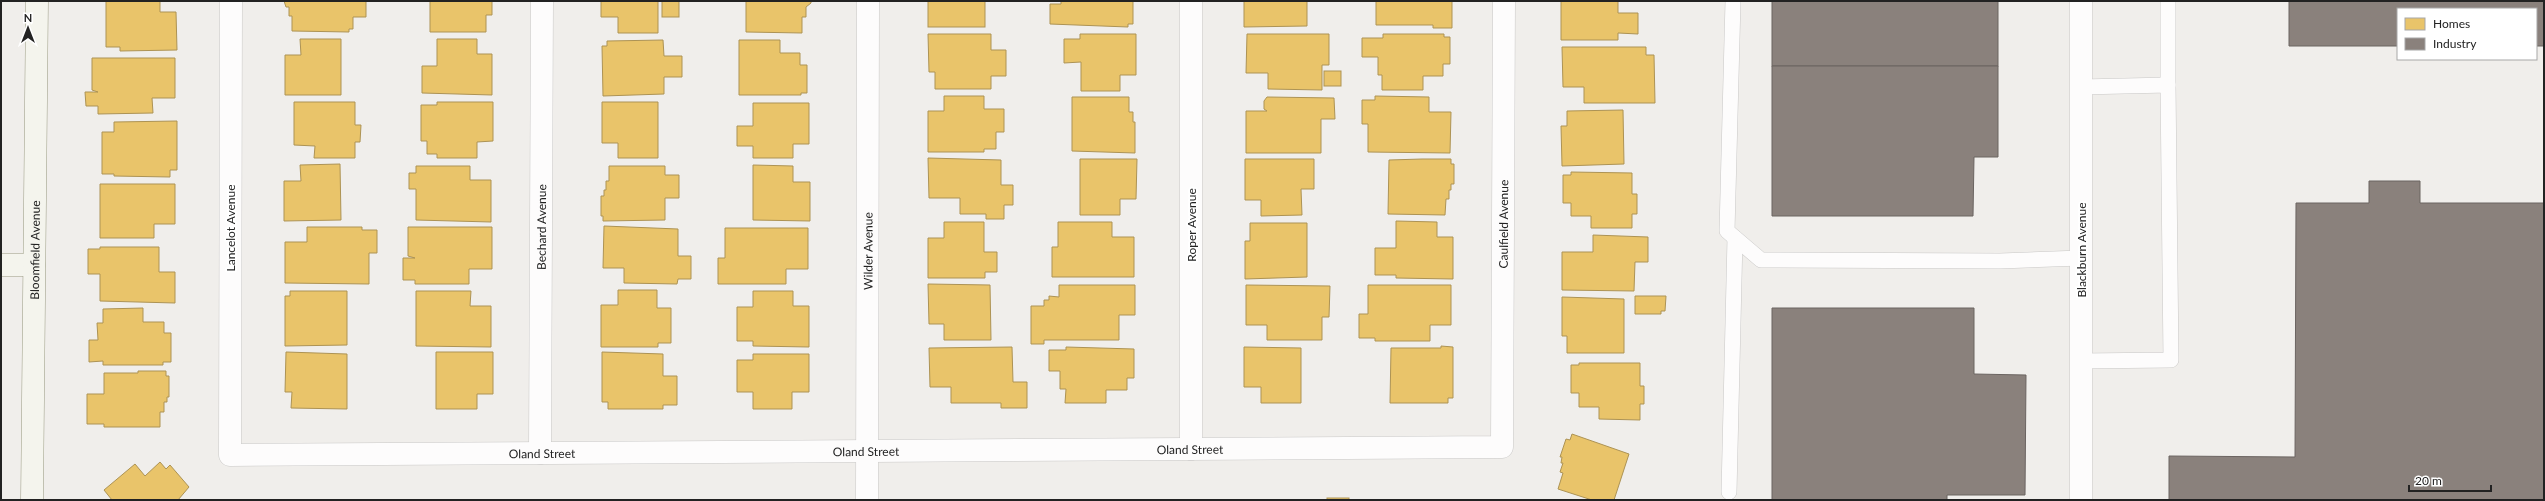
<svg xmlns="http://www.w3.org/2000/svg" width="2545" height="501" font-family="Lato,sans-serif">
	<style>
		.homes { fill: #e9c46a; stroke: #ad9354 }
		.industry { fill: #8a817c; stroke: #6b6461 }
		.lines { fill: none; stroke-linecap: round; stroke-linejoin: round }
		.service-casing { stroke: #c9c8c7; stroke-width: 16 }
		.minor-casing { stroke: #c9c8c7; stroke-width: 23 }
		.secondary-casing { stroke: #999a82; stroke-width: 23 }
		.service { stroke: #fdfcfc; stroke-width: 15 }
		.minor { stroke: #fdfcfc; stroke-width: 22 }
		.secondary { stroke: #f4f4ed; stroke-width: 22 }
		.labels { text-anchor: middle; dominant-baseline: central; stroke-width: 4; stroke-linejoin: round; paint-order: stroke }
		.street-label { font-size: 12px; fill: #222; stroke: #fff }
	</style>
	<rect width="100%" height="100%" fill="#f0eeeb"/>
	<g class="homes">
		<path d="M106,1H160V12H176L177,50L120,51V47H106Z"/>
		<path d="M284,1H366V17H353V29H349V32L292,31V16H289V7H286Z"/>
		<path d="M430,1H492V15H486V32H430Z"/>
		<path d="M601,1H658V33H618V17H601Z"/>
		<rect x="662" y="1" width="17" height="16"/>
		<path d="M746,1H811V3L806,7V17H802V33L746,32Z"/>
		<rect x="928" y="1" width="57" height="26"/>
		<path d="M1061,1H1133V24H1128V27L1050,24V4H1061Z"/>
		<path d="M1244,1H1307V26L1244,27Z"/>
		<path d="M1376,1H1452V28H1433V25H1376Z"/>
		<path d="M1561,1H1618V13H1638V34L1618,33V40H1561Z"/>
		<path d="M928,34H991V50H1006V76H991V89H935V72H929Z"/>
		<path d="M1080,34H1136V75H1120V91H1081V62L1064,63V39H1080Z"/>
		<path d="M1247,34H1329V65H1322V90L1268,89V73H1246Z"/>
		<path d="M1383,34H1444V37H1450V64H1443V76H1423V90H1382V75H1378V57H1362V38H1383Z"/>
		<path d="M300,39H341V95H285V55H301Z"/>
		<path d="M437,39H477V54H492V95L422,93V66H437Z"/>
		<path d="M663,40L664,56H682V77H664V94L603,96L602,46H607V41Z"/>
		<path d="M739,40H780V53H800V65H807V93H801V95H739Z"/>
		<path d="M1562,47H1646V55H1654L1655,103H1584V87H1563Z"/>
		<path d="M92,58H175V98H152L153,113L98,114V106H86L85,92H98L92,90Z"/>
		<rect x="1324" y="71" width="17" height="15"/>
		<path d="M944,96H984V109H1004V132H996V149H984V152H928V111H944Z"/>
		<path d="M1375,96L1429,97V112H1451L1450,153L1368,152V124H1362V100H1375Z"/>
		<path d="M1072,97H1129V112H1133V122H1135V153L1072,151Z"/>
		<path d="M1267,97L1334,98L1335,119H1321V153H1246V111H1267L1264,109V101Z"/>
		<path d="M294,102H355V125H361L360,142H355V158H314L315,146L294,145Z"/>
		<path d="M437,102H493V141L477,142V158H437V154H427V141H421V105H437Z"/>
		<path d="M602,102H658V158H618V143H602Z"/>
		<path d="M753,103H809V144H793V158H753V146H737V126H753Z"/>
		<path d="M1623,110L1624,164L1562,166L1561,126H1567V111Z"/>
		<path d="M177,121V170H170V177L114,176V174H102V132H114V122Z"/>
		<path d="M928,158L1001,160V185H1013V205H1004V219H986V214H960V198H929Z"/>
		<path d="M1080,159H1137L1136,199H1120V215H1080Z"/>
		<path d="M1245,159H1314V189H1301L1302,215L1261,216V200H1245Z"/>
		<path d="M1422,159H1451V164H1454V184H1451V190H1449V199H1446L1445,215L1388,214L1389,160Z"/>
		<path d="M340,164L341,220L284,221V181H301L300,165Z"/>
		<path d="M753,165L793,166V182H810V221L753,220Z"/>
		<path d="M416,166H470V180H491V222L416,220V189H409V173H416Z"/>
		<path d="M609,166H665V175H679V198H665V220L603,221V216H601V196H604V190H606V181H609Z"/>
		<path d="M1571,172L1632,173V194H1637V214H1632V228H1591V216H1571V203H1563V175H1571Z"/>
		<path d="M100,184H175V224H154V238H100Z"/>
		<path d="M1396,221L1437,222V237H1453V279L1396,278V275H1375V248H1396Z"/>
		<path d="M944,222H984V252H997V272H985V278H928V238H944Z"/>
		<path d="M1058,222H1112V237H1134V277H1052V247H1058Z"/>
		<path d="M1250,223H1307V277L1245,279V241H1250Z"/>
		<path d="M604,226L678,229V256H691V279H678L677,284L624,283V268H603Z"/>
		<path d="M307,227H362V230H377V253H369V284L285,283V242H307Z"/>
		<path d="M408,227H492V269H469V284H415V280H403V258H415L408,256Z"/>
		<path d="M725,228H808V269H786V284H718V258H725Z"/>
		<path d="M1593,235L1648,237V262H1635L1634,291L1562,290V252H1593Z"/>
		<path d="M100,247H159V272H175V303L100,301V274H88V249H100Z"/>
		<path d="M928,284L990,285L991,340H944V324H929Z"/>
		<path d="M1059,285H1135V315H1119V340H1044V344H1031V306H1044V300H1049V296L1059,297Z"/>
		<path d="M1246,285L1330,286L1329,317H1322V340H1267V325H1246Z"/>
		<path d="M1368,285H1451V325H1430V341H1375V338H1359V314H1368Z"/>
		<path d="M618,290H657V308H671V343H658V347H601V305H618Z"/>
		<path d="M290,291H347V345L285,346V296H290Z"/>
		<path d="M416,291H471L470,306H491V347L416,346Z"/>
		<path d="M753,291H793V306H809V347L753,346V341H737V307H753Z"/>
		<path d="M1635,296H1666L1665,311H1661V314H1635Z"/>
		<path d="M1562,297L1624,299V353H1567V336H1562Z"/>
		<path d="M143,308V322H164V333H171V362H163V365H103V361L89,362V340H98L97,323H103V309Z"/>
		<path d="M1441,346L1453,347V398H1448V403H1390L1391,348H1441Z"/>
		<path d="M1012,347L1013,382H1027V408H1001V403H951V387H930L929,348Z"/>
		<path d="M1066,347L1134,349V378H1127V390H1106V403H1065L1066,389H1060V371H1049V350H1066Z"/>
		<path d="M1244,347L1301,348V403H1261V387H1244Z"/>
		<path d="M286,352L347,354V409L291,408L292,392H285Z"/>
		<path d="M436,352H493V394H477V409H436Z"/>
		<path d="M602,352L663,354V376H677V405H663V409H608V402H602Z"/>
		<path d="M753,354H809V392H792V409H753V392H737V360H753Z"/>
		<path d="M1579,363H1640V386H1644V404H1640V420L1599,419V407H1579V393H1571V365H1579Z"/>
		<path d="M138,371H166V376H169V397H167V402H164V412H160V427H104V424H87V394H104V373H138Z"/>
		<path d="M1572,434L1629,454L1614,500H1592L1558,489L1563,473L1560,472L1563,463H1561L1562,457H1560L1566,439L1570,440Z"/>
		<path d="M160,462L166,469L170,465L189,487L178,500H112L104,490L135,464L145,476Z"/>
		<rect x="1327" y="498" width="22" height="2"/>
	</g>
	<g class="industry">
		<rect x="1772" y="1" width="226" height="65"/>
		<path d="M2289,1H2544V46H2536V9H2398V46H2289Z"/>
		<path d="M1772,66H1998V157H1974L1973,216H1772Z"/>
		<path d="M2369,181H2420V203H2544V500H2169V456L2295,457L2296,203H2369Z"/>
		<path d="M1772,308H1974V374L2026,375L2025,495H1947V500H1772Z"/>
	</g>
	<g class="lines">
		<defs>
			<g id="service">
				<path d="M1733,1L1727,231L1761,260L2000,261L2081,258"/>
				<path d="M2168,85V1"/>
				<path d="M2081,87L2168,85L2171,360L2081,361"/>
				<path d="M1729,492L1735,238"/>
			</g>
			<g id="minor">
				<path id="s1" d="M231,1L230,455L1502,447L1504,1"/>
				<path d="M2081,1V500"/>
				<path d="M1191,449V1"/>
				<path id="s2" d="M540,453L542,1"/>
				<path id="s3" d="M867,500L868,1"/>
			</g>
			<g id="secondary">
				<path d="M1,265H34"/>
				<path id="s4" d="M32,500L37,1"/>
			</g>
		</defs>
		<use href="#service" class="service-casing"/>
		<use href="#minor" class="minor-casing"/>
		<use href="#secondary" class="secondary-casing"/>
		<use href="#service" class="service"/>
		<use href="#minor" class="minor"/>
		<use href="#secondary" class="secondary"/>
	</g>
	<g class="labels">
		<g class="street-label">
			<text stroke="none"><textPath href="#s1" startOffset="1949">Caulfield Avenue</textPath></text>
			<text transform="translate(1191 225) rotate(-90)">Roper Avenue</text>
			<text stroke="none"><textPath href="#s2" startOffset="226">Bechard Avenue</textPath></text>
			<text transform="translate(230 228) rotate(-90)">Lancelot Avenue</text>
			<text stroke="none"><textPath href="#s4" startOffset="250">Bloomfield Avenue</textPath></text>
			<text transform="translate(2081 250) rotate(-90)">Blackburn Avenue</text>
			<text stroke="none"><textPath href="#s3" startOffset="249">Wilder Avenue</textPath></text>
			<text stroke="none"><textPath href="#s1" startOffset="1414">Oland Street</textPath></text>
			<text stroke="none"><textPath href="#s1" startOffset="1090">Oland Street</textPath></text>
			<text stroke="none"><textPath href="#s1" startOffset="766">Oland Street</textPath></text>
		</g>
	</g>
	<rect width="2545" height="501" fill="none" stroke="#222222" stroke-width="4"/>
	<rect x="2397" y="8" width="140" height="52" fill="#ffffff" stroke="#a7a7a7"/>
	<rect x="2405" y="18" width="20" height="12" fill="#e9c46a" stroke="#a7a7a7"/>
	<text x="2433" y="28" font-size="12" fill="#222222">Homes</text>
	<rect x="2405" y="38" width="20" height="12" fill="#8a817c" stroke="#a7a7a7"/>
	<text x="2433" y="48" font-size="12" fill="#222222">Industry</text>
	<g transform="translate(28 28)" stroke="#ffffff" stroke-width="3" paint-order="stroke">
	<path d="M0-3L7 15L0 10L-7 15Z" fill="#222222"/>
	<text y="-6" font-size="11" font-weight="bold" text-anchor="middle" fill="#222222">N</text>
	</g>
	<path d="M2409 485v6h82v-6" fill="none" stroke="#222222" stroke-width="2"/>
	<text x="2415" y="485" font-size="12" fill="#222222" stroke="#ffffff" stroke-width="3" paint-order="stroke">20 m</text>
</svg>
